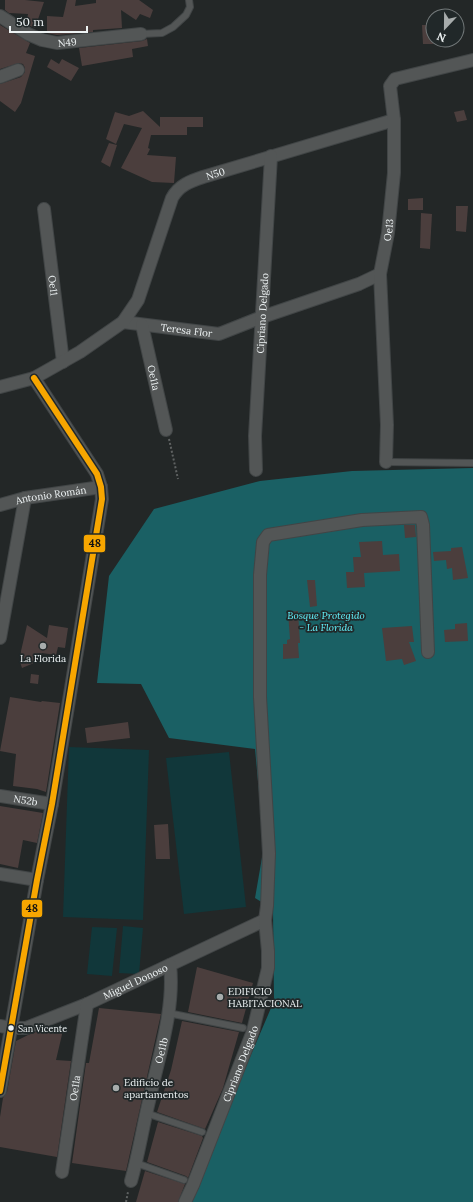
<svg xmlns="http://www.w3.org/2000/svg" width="473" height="1202" font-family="Lora,serif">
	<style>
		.green { fill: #11373a }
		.forest { fill: #1a6064 }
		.building { fill: #4b3e3d }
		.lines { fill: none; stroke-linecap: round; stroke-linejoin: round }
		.lane-casing { stroke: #414546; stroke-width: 8 }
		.street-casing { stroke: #414546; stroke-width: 14 }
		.path { stroke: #5f6262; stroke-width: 2; stroke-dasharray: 2 2; stroke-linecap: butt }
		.lane { stroke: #535656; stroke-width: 6 }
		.street { stroke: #535656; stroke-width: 12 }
		.bus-1-casing { stroke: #212829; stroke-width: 9 }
		.bus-1 { stroke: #f7a600; stroke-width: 6 }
		.poi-dot { fill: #a7acac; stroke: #212829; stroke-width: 1.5 }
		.bus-dot { fill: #eef3f4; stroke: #212829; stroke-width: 1.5 }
		.labels { text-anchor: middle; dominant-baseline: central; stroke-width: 3.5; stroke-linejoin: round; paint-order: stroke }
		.bus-label { font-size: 9px; fill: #eef3f4; stroke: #212829; text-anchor: start }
		.street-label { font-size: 10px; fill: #eef3f4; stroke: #212829 }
		.park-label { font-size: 10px; font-style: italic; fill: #62f0f9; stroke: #212829 }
		.poi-label { font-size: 10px; fill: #eef3f4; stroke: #212829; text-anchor: start }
		.line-badge { stroke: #212829; stroke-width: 1.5 }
		.pale-badge-label { font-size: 11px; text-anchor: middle; font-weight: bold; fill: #111 }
	</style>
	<rect width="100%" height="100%" fill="#232727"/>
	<g class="green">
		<path d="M69,747L149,750L143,920L63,917Z"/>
		<path d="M229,752L246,907L184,914L166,758Z"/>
		<path d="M123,926L143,928L139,974L119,973Z"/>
		<path d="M92,927L117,928L112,976L87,974Z"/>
	</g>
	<path class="forest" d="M473,468V1202H188L274,1001L273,909L255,898L264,846L255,749L169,738L141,684L97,683L109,576L154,509L260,481L352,471Z"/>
	<g class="building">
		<path d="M5,0H25L44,2L35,28L26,24L28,14L9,13L5,10Z"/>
		<path d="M67,0H76L75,6L96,3V0H139L153,10L150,18L140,14L136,20L121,10L122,28L93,30V32L57,35L47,33V16L63,17Z"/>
		<path d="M0,25L30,43L26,53L35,56L21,103L15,112L0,101V84L21,77L25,72V68L23,64L19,63L0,69Z"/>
		<path d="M422,25H433V44H423Z"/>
		<path d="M147,39L148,46L132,49L133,57L82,66L79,48L142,41Z"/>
		<path d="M51,59L59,64L62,59L79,68L71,81L47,67Z"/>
		<path d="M464,110L467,120L457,122L454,112Z"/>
		<path d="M143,111L160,127V117H203V127H187V135H151L148,148L150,149L147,155L176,157L174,183L152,182L121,168L142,128L124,124L116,144L106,139L115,112L129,116Z"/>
		<path d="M109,143L117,145L110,167L101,162Z"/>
		<path d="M423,198V210H408V199Z"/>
		<path d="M456,206H468L466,232L456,231Z"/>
		<path d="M421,213L432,214L430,249L420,248Z"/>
		<path d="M404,525H415L416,537L405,538Z"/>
		<path d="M382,541L383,555L399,554L400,571L364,573L365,587L347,588L346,572H354L353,557H361L359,542Z"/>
		<path d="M462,547L468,578L453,580L452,568L447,569L446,560L434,561L433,552L451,551V548Z"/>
		<path d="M307,580H315L317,606L310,607Z"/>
		<path d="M298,611L300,643H298L299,658L283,659V644H287V640L290,639L288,612Z"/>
		<path d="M467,623L468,641L445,642L444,630L455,629V624Z"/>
		<path d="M27,625L47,638L49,625L68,628L65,648L58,647L56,655L42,653L41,660L22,668L20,662L21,651Z"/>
		<path d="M412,626L414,642H409L416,661L404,665L402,659L386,661L382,628Z"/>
		<path d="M31,674L39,675L38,684L30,683Z"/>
		<path d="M10,697L41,702L42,701L60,703L46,792L37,789L13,786L16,754L0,751Z"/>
		<path d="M128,722L130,738L87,743L85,728Z"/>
		<path d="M0,806L43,813L37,843L23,840L18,868L0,864Z"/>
		<path d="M168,824L170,859H156L154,825Z"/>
		<path d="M197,967L253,983L242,1023L188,1012Z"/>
		<path d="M99,1008L161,1014L126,1171L72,1163L86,1063H89Z"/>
		<path d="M182,1021L239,1032L223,1088L205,1129L157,1112L171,1070Z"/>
		<path d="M52,1026H64L56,1060L71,1061L57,1157L0,1147V1117L3,1098L7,1092L16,1041L28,1035Z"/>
		<path d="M158,1122L202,1136L203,1138L188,1178L186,1176L147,1162Z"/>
		<path d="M145,1171L185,1184L178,1202H136Z"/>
	</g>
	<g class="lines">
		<defs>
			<g id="lane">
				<path d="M141,34L162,33L173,27L186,15L190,7L189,0"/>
				<path d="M386,462L473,463"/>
				<path d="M168,1013L243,1028"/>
				<path d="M146,1113L202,1132"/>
				<path d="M136,1163L184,1180"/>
			</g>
			<g id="street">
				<path id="s1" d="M0,16L28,34L42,40L57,43L141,34"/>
				<path d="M0,77L18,70"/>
				<path id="s2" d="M44,209L63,362"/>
				<path id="s3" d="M123,322L219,334L262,317L359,284L380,274"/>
				<path id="s4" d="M142,325L166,430"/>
				<path id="s5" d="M0,387L34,378L80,352L123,322L138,300L172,198C179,185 191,181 203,177L394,120"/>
				<path id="s6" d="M386,462L387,425L380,274L388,233L394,173V120L390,86L395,79L473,60"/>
				<path id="s7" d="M256,470L255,436L271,156"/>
				<path id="s8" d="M0,505L25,498L101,487"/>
				<path d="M0,638L25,498"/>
				<path id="s9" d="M0,796L52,804"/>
				<path d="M0,874L37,880"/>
				<path id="s10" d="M0,1026L11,1028H26L87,1004L265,920"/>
				<path d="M0,1091L37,880L52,804L102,499L101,487L97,474L34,378"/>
				<path id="s11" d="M62,1172L87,1004"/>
				<path id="s12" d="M131,1181C139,1153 143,1125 150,1097C159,1055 175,1008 170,965"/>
				<path id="s13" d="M185,1202L193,1185L253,1031L268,968V951L265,920L267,906L269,853L260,697V575L263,542L268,535L362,520L421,517L423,525L428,652"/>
			</g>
		</defs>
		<use href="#lane" class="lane-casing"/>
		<use href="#street" class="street-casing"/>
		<g class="path">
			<path d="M169,439L178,479"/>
			<path d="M126,1202L128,1192"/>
		</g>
		<use href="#lane" class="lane"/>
		<use href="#street" class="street"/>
		<defs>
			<path id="bus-1" d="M0,1091L37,880L52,804L102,499L101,487L97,474L34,378"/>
		</defs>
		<use href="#bus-1" class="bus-1-casing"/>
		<use href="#bus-1" class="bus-1"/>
	</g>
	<g class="poi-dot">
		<circle cx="43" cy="646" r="4"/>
		<circle cx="220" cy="997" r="4"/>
		<circle cx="116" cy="1088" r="4"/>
	</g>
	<circle class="bus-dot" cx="11" cy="1028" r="3.5"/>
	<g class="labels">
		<g class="bus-label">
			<text x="18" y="1028">San Vicente</text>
		</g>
		<g class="street-label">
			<text stroke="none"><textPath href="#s1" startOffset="74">N49</textPath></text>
			<text stroke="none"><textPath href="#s5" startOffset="326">N50</textPath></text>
			<text stroke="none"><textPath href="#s6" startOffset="233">Oe13</textPath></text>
			<text stroke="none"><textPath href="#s2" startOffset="77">Oe11</textPath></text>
			<text stroke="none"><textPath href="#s7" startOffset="157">Cipriano Delgado</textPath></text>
			<text stroke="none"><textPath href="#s3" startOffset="64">Teresa Flor</textPath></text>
			<text stroke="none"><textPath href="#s4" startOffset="54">Oe11a</textPath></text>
			<text stroke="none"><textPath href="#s8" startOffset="52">Antonio Román</textPath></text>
			<text stroke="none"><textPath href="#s9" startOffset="26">N52b</textPath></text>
			<text stroke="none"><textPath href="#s10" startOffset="145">Miguel Donoso</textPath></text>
			<text stroke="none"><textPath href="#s12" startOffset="134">Oe11b</textPath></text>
			<text stroke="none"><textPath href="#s13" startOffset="149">Cipriano Delgado</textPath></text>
			<text stroke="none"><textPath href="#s11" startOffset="85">Oe11a</textPath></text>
		</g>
		<g class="park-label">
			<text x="326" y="615">Bosque Protegido<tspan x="326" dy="12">- La Florida</tspan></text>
		</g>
		<g class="poi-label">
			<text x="43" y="658" text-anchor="middle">La Florida</text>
			<text x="228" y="991">EDIFICIO<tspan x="228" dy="12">HABITACIONAL</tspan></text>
			<text x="124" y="1082">Edificio de<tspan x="124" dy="12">apartamentos</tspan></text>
		</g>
	</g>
	<g class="line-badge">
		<rect x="83" y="534" width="23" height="19" rx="4" fill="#f7a600"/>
		<rect x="21" y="899" width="22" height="19" rx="4" fill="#f7a600"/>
	</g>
	<g class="pale-badge-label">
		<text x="95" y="547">48</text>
		<text x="32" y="912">48</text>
	</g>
	<g transform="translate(445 28) rotate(202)"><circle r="19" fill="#212829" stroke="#73797a"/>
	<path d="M0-3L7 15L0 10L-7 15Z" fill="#a7acac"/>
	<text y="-6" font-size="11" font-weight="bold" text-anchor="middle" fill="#eef3f4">N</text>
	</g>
	<path d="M10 26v6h77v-6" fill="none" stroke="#eef3f4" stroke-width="2"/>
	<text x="16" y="26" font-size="12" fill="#eef3f4" stroke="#212829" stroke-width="3" paint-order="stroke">50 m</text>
</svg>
